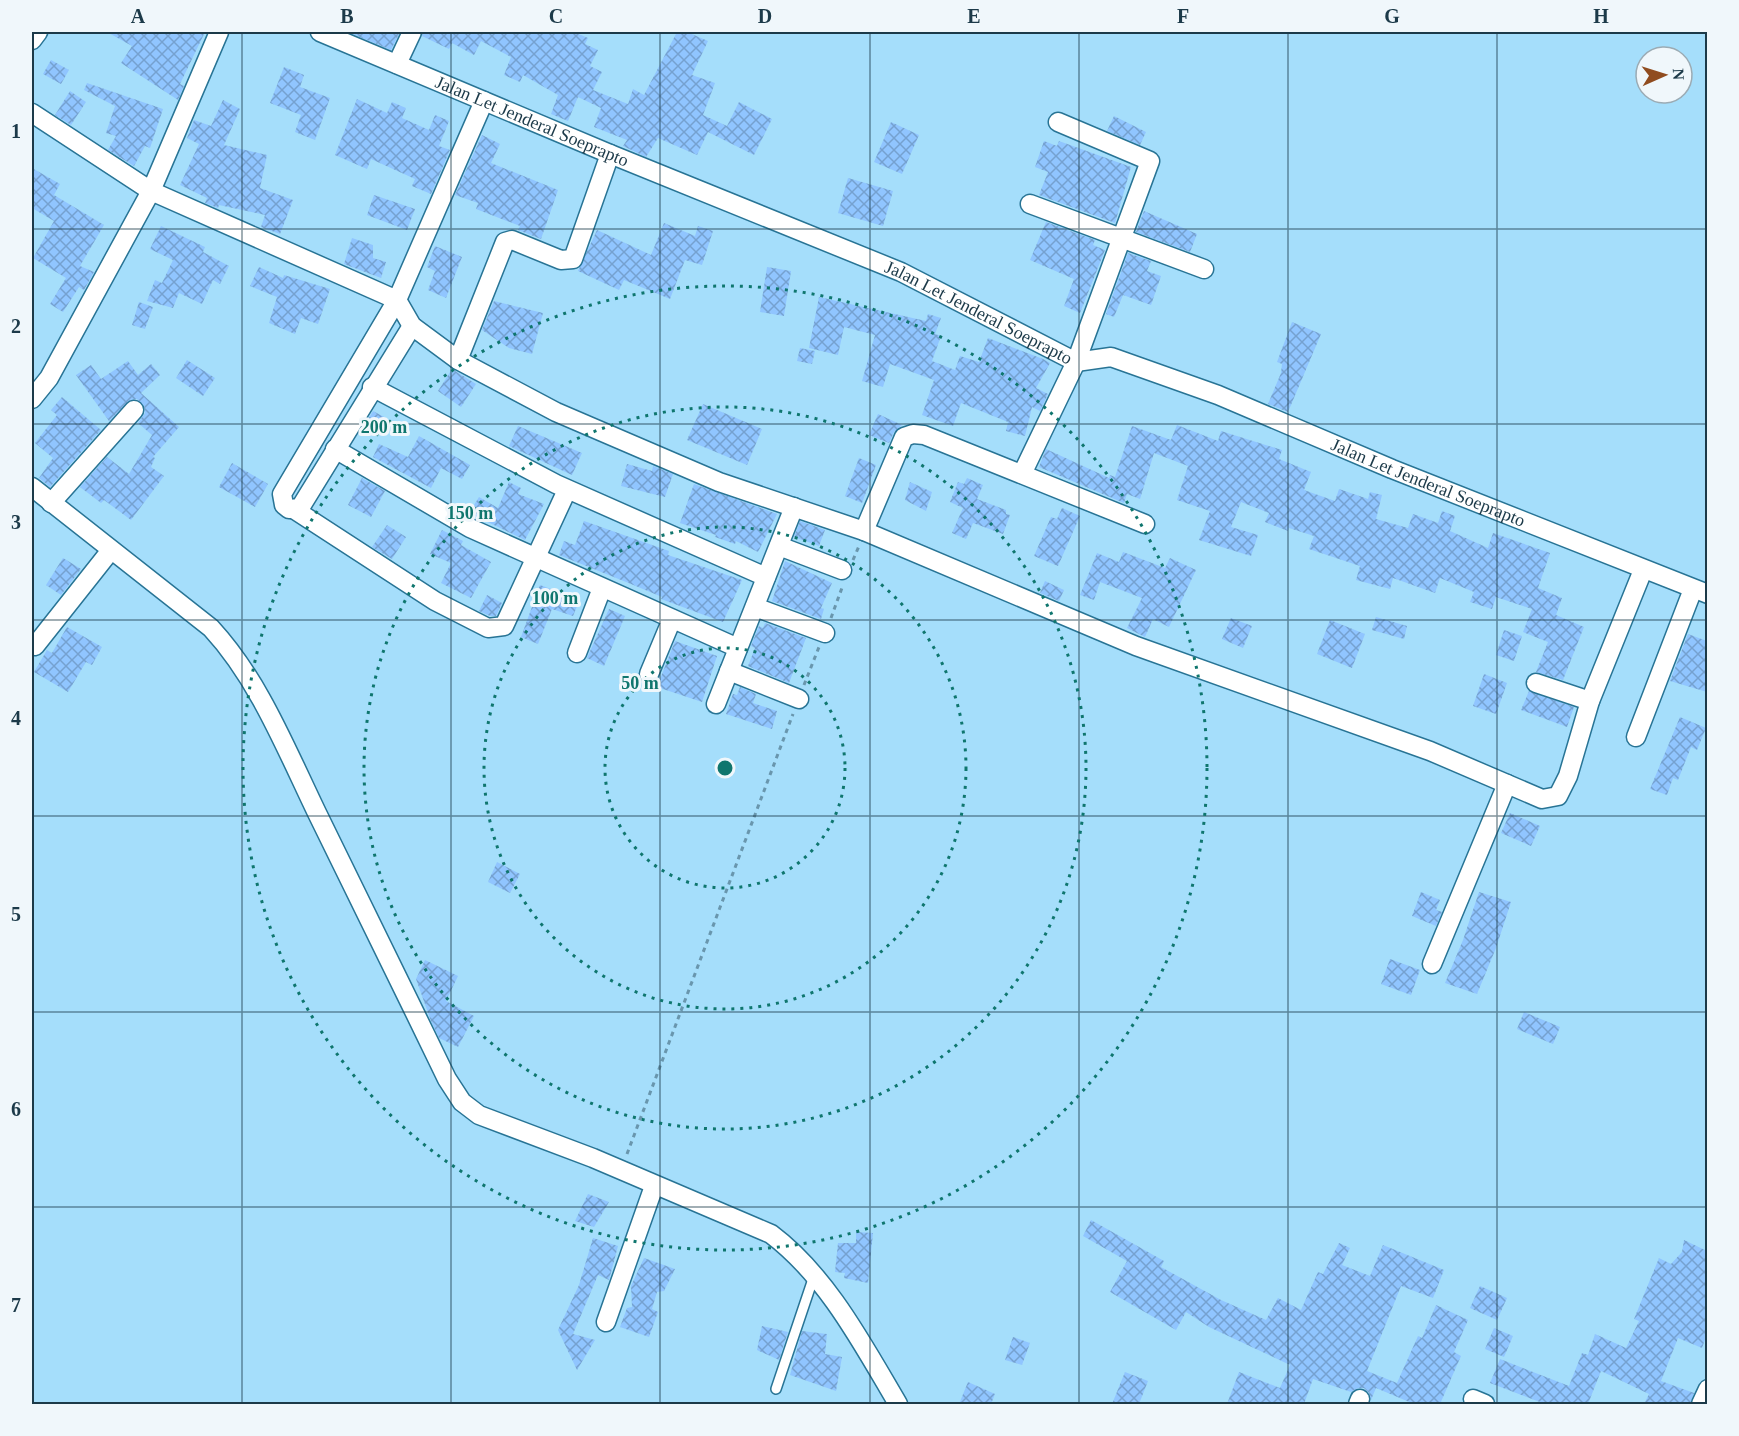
<svg xmlns="http://www.w3.org/2000/svg" width="1739" height="1436" font-family="'Times New Roman',serif">
	<style>
		.building { fill: url(#building-cross-hatch) }
		.lines { fill: none; stroke-linecap: round; stroke-linejoin: round }
		.lane-casing { stroke: #287495; stroke-width: 12 }
		.street-casing { stroke: #287495; stroke-width: 21 }
		.path { stroke: #6996ad; stroke-width: 3; stroke-dasharray: 4.5 4.5; stroke-linecap: butt }
		.lane { stroke: #fff; stroke-width: 9 }
		.street { stroke: #fff; stroke-width: 18 }
		.grid { fill: none; stroke: #1c3a49; stroke-width: 1.5; stroke-opacity: 0.55 }
		.ring { fill: none; stroke: #0f766e; stroke-width: 3; stroke-dasharray: 3 6 }
		.labels { text-anchor: middle; dominant-baseline: central; stroke-width: 6; stroke-linejoin: round; paint-order: stroke }
		.street-label { font-size: 18px; fill: #1c3a49; stroke: #f0f7fb }
		.centre { fill: #0f766e; stroke: #f0f7fb; stroke-width: 3 }
		.ring-label { font-size: 18px; text-anchor: middle; font-weight: bold; fill: #0f766e; stroke: #f0f7fb; stroke-width: 6; stroke-linejoin: round; paint-order: stroke }
		.neatline { fill: none; stroke: #1c3a49; stroke-width: 2 }
		.grid-label { font-size: 20px; text-anchor: middle; font-weight: bold; fill: #1c3a49 }
	</style>
	<defs>
		<pattern id="building-cross-hatch" width="8" height="8" patternUnits="userSpaceOnUse" patternTransform="scale(1.5)"><rect width="8" height="8" fill="#90c5ff"/><path d="M0 0l8 8M0 8l8-8" fill="none" stroke="#75a1d0"/></pattern>
	</defs>
	<rect width="100%" height="100%" fill="#a5defb"/>
	<g class="building">
		<path d="M107,32H205L180,84L184,86L178,100L121,63L132,46Z"/>
		<path d="M348,32H400L391,50Z"/>
		<path d="M423,32H574L588,38L585,44L598,50L590,66L602,72L593,90L628,104L633,89L644,95L677,32H687L708,41L692,75L715,83L703,115L727,126L739,102L772,119L754,155L708,132L697,155L658,138L646,157L623,146L627,140L594,127L601,108L578,97L568,121L551,114L558,95L523,75L520,82L504,75L511,57L481,41L474,55L452,43L449,49L422,36Z"/>
		<path d="M51,60L69,70L61,84L43,74Z"/>
		<path d="M284,67L304,75L300,87L330,98L315,140L295,132L301,115L270,103Z"/>
		<path d="M87,83L163,109L150,148L145,146L134,166L108,150L116,136L106,133L115,106L84,90Z"/>
		<path d="M70,91L86,102L71,125L55,115Z"/>
		<path d="M357,99L387,113L392,102L406,108L402,118L429,130L435,115L449,121L439,146L450,150L431,194L412,186L415,179L371,159L367,169L335,155Z"/>
		<path d="M223,100L240,109L224,145L267,155L260,188L293,200L280,234L261,227L265,215L219,205L218,208L205,203L207,198L180,185L199,144L187,138L194,120L211,126Z"/>
		<path d="M1114,116L1146,132L1140,145L1107,131Z"/>
		<path d="M891,122L919,135L902,174L874,162Z"/>
		<path d="M482,135L500,144L491,163L558,190L541,239L518,230L520,226L476,209L478,203L455,195Z"/>
		<path d="M1044,141L1057,146L1059,141L1131,167L1115,223L1039,195L1048,172L1035,167Z"/>
		<path d="M32,168L60,184L54,195L104,225L80,266L94,272L84,290L79,287L63,312L50,304L66,278L33,258L54,221L32,208Z"/>
		<path d="M848,178L893,191L883,226L838,213Z"/>
		<path d="M374,195L415,209L407,230L367,215Z"/>
		<path d="M1144,211L1197,234L1190,252L1136,232Z"/>
		<path d="M1046,222L1095,240L1093,245L1105,250L1080,313L1064,306L1074,279L1030,260Z"/>
		<path d="M664,223L695,236L698,226L713,231L702,265L685,260L670,299L624,280L619,290L578,271L597,230L651,255Z"/>
		<path d="M161,226L205,247L203,252L229,266L220,284L213,280L202,304L179,293L173,308L147,301L155,280L162,283L173,260L150,249Z"/>
		<path d="M352,238L373,245V258L386,262L381,278L344,264Z"/>
		<path d="M435,246L462,257L446,298L428,290L435,271L427,267Z"/>
		<path d="M1128,253L1151,261L1147,271L1161,276L1151,305L1123,295L1114,317L1106,314Z"/>
		<path d="M259,267L283,278L284,275L330,289L318,324L301,318L295,334L269,323L277,297L250,286Z"/>
		<path d="M767,267L791,271L784,316L760,312Z"/>
		<path d="M819,297L926,321L928,314L941,318L935,334L941,336L932,361L955,370L960,356L979,362L988,338L1043,359L1050,363L1036,388L1048,394L1040,411L1032,407L1025,436L1006,431L1008,422L961,403L953,426L922,415L934,380L890,364L883,387L862,381L875,335L844,327L838,355L809,348Z"/>
		<path d="M494,301L543,313L532,354L509,348L482,330Z"/>
		<path d="M139,302L153,307L145,329L132,325Z"/>
		<path d="M1292,322L1321,334L1288,412L1268,404L1281,373L1282,364L1277,362Z"/>
		<path d="M800,348L815,351L812,364L797,361Z"/>
		<path d="M187,360L215,378L203,396L176,378Z"/>
		<path d="M128,361L138,375L151,364L160,375L141,393L179,427L153,457L155,458L151,467L164,476L131,520L104,500L101,503L80,487L107,457L129,474L152,435L138,423L145,413L144,406L137,399L130,400L109,421L76,375L91,365L101,379Z"/>
		<path d="M452,369L476,384L461,407L438,391Z"/>
		<path d="M62,397L101,430L50,487L39,478L53,458L35,443L57,415L51,410Z"/>
		<path d="M703,404L762,429L747,465L687,440Z"/>
		<path d="M373,411L386,418L377,433L364,426Z"/>
		<path d="M878,414L902,425L894,432L889,443L869,435Z"/>
		<path d="M1177,425L1218,441L1221,431L1282,450L1279,459L1311,472L1304,490L1335,501L1339,489L1368,499L1370,492L1382,495L1376,519L1408,528L1413,514L1438,523L1442,511L1455,516L1450,531L1488,548L1493,533L1550,553L1538,588L1562,598L1556,615L1584,627L1563,680L1536,672L1548,642L1523,632L1532,609L1496,597L1492,609L1470,602L1474,592L1440,578L1435,593L1393,578L1390,589L1356,580L1360,566L1309,549L1314,536L1289,528L1288,531L1265,522L1269,513L1241,502L1231,527L1258,535L1251,556L1199,540L1210,511L1177,500L1188,466L1154,453L1140,499L1127,494L1124,503L1039,467L1046,449L1109,478L1110,475L1115,477L1132,426L1171,440Z"/>
		<path d="M518,426L582,453L572,475L509,446Z"/>
		<path d="M419,436L470,465L462,479L441,468L431,488L373,457L379,444L408,457Z"/>
		<path d="M859,458L876,465L862,503L845,496Z"/>
		<path d="M232,463L268,484L255,507L219,487Z"/>
		<path d="M627,464L652,471L653,466L673,474L665,497L621,486Z"/>
		<path d="M362,478L385,491L371,517L348,505Z"/>
		<path d="M967,478L983,485L977,499L1006,510V514L1010,515L1003,534L973,523L966,539L952,533L963,508L950,502L958,482L964,484Z"/>
		<path d="M509,482L521,488L518,494L544,504L525,540L469,513L479,497L498,508Z"/>
		<path d="M910,482L932,492L926,511L905,500Z"/>
		<path d="M694,484L777,514L758,552L736,541L735,544L715,537L716,535L680,523Z"/>
		<path d="M1062,508L1080,516L1058,566L1034,556L1051,517L1057,519Z"/>
		<path d="M584,521L669,551L668,555L742,580L723,622L661,599L662,597L631,584L559,555L564,541L575,545Z"/>
		<path d="M800,521L825,530L819,546L794,537Z"/>
		<path d="M387,525L406,537L392,559L372,547Z"/>
		<path d="M442,530L463,541L461,545L491,562L471,598L441,583L451,563L430,554Z"/>
		<path d="M1123,552L1165,568L1170,558L1196,570L1169,627L1153,619L1145,637L1127,628L1142,598L1100,582L1094,600L1080,595L1097,553L1119,562Z"/>
		<path d="M63,558L81,569L61,595L46,585Z"/>
		<path d="M785,561L832,583L821,608L824,609L821,619L772,601Z"/>
		<path d="M1045,581L1064,590L1059,601L1040,593Z"/>
		<path d="M540,585L559,592L558,596L578,604L573,616L552,609L538,644L521,637Z"/>
		<path d="M487,595L502,603L496,616H490L479,611Z"/>
		<path d="M609,609L625,616L604,666L587,658Z"/>
		<path d="M1376,617L1407,626L1404,639L1372,630Z"/>
		<path d="M1231,618L1252,626L1243,648L1222,639Z"/>
		<path d="M1330,620L1365,634L1352,668L1317,654Z"/>
		<path d="M765,623L806,638L789,683L748,666L755,648L751,646L759,626L763,628Z"/>
		<path d="M67,627L102,647L92,665L86,662L68,692L34,672L47,650L52,653Z"/>
		<path d="M1504,630L1522,636L1514,661L1496,655Z"/>
		<path d="M1688,634L1707,641V692L1670,681Z"/>
		<path d="M675,641L717,656L702,702L657,687Z"/>
		<path d="M1484,674L1507,683L1496,714L1473,706Z"/>
		<path d="M740,687L756,694L753,703L777,711L772,729L726,714L733,694L737,695Z"/>
		<path d="M1529,691L1574,707L1567,727L1521,710Z"/>
		<path d="M1680,717L1706,728L1697,750L1691,747L1678,780L1673,778L1667,795L1650,789Z"/>
		<path d="M1510,813L1540,826L1531,846L1501,833Z"/>
		<path d="M497,862L520,874L510,893L488,882Z"/>
		<path d="M1421,892L1440,900L1436,910L1442,912L1436,926L1412,916Z"/>
		<path d="M1479,892L1511,902L1496,948L1477,994L1445,983L1463,940Z"/>
		<path d="M1390,959L1420,970L1411,995L1381,984Z"/>
		<path d="M425,960L458,976L446,1001L474,1016L458,1047L439,1038L431,1021L416,979Z"/>
		<path d="M1524,1012L1560,1027L1553,1044L1517,1029Z"/>
		<path d="M588,1194L609,1202L594,1227L575,1221Z"/>
		<path d="M1091,1220L1164,1261L1161,1267L1221,1300L1266,1320L1278,1298L1301,1310L1318,1272L1323,1274L1339,1243L1350,1248L1342,1265L1370,1276L1383,1245L1444,1270L1433,1298L1401,1286L1367,1371L1397,1383L1418,1336L1422,1338L1436,1305L1468,1320L1454,1352L1461,1356L1440,1404H1414L1376,1388L1371,1400L1369,1393L1364,1388H1358L1351,1392L1313,1379L1304,1404H1227L1239,1372L1280,1388L1290,1365L1209,1327L1186,1312L1176,1330L1110,1292L1127,1261L1083,1236Z"/>
		<path d="M856,1232L873,1233L868,1283L844,1278L845,1273L835,1272L838,1243H856Z"/>
		<path d="M593,1238L618,1246L609,1280L598,1275L573,1334L595,1340L577,1370L558,1330L579,1285Z"/>
		<path d="M1684,1240L1707,1251V1334L1702,1348L1678,1338L1661,1381L1694,1393L1690,1404H1644L1649,1394L1601,1371L1588,1404H1545L1490,1383L1500,1359L1569,1386L1582,1353L1588,1355L1595,1334L1626,1348L1639,1321L1634,1319L1659,1258L1671,1264L1682,1252Z"/>
		<path d="M644,1258L675,1269L664,1291L657,1292L652,1309L658,1312L649,1337L620,1327L627,1308L632,1307L631,1286Z"/>
		<path d="M1480,1286L1507,1298L1497,1320L1470,1308Z"/>
		<path d="M762,1326L788,1332L779,1360L757,1350Z"/>
		<path d="M1494,1328L1513,1336L1504,1357L1485,1349Z"/>
		<path d="M802,1331L827,1334L825,1354L842,1357L836,1391L790,1375Z"/>
		<path d="M1013,1337L1030,1343L1022,1365L1005,1360Z"/>
		<path d="M1125,1372L1148,1381L1139,1404H1112Z"/>
		<path d="M968,1382L995,1394L991,1404H959Z"/>
	</g>
	<g class="lines">
		<defs>
			<path id="lane" d="M776,1389L814,1276"/>
			<g id="street">
				<path id="s1" d="M320,32L610,154L901,272L1076,362L1111,357L1218,395L1392,469L1708,594"/>
				<path d="M32,40L38,32"/>
				<path d="M397,64L412,32"/>
				<path d="M32,113L151,191L397,300L484,101"/>
				<path d="M1030,204L1204,269"/>
				<path d="M397,300L412,326L458,360L556,412L719,482L864,531L1136,646L1430,751L1542,799L1558,796L1568,776L1590,701L1643,570"/>
				<path d="M397,300L282,494L284,505L289,509L300,508L412,326"/>
				<path d="M458,360L505,242L512,240L561,260L573,259L610,154"/>
				<path d="M372,387L556,484L766,577"/>
				<path d="M32,399L49,378L151,191L219,32"/>
				<path d="M335,449L470,528L738,648"/>
				<path d="M1022,474L1076,362L1150,161L1058,122"/>
				<path d="M32,487L211,628C259,680 286,749 317,813C360,901 404,990 447,1079L462,1102L479,1115L593,1158L771,1234C827,1276 863,1345 898,1404"/>
				<path d="M51,503L134,410"/>
				<path d="M295,510L435,601L488,628L504,626L567,490"/>
				<path d="M864,531L901,444L904,437L913,434L924,435L1145,524"/>
				<path d="M779,546L842,570"/>
				<path d="M755,607L825,633"/>
				<path d="M35,646L111,550"/>
				<path d="M577,653L602,588"/>
				<path d="M729,671L799,699"/>
				<path d="M649,674L672,619"/>
				<path d="M1536,683L1590,701"/>
				<path d="M716,704L794,507"/>
				<path d="M1636,737L1693,589"/>
				<path d="M1432,964L1507,784"/>
				<path d="M606,1322L654,1186"/>
				<path d="M1473,1399L1485,1404"/>
				<path d="M1358,1404L1360,1399"/>
				<path d="M1701,1404L1708,1389"/>
			</g>
		</defs>
		<use href="#lane" class="lane-casing"/>
		<use href="#street" class="street-casing"/>
		<g class="path">
			<path d="M853,560L859,546"/>
			<path d="M831,618L843,585"/>
			<path d="M804,685L819,647"/>
			<path d="M627,1154L793,714"/>
		</g>
		<use href="#lane" class="lane"/>
		<use href="#street" class="street"/>
	</g>
	<path class="grid" d="M242,32V1404M451,32V1404M660,32V1404M870,32V1404M1079,32V1404M1288,32V1404M1497,32V1404M32,229H1708M32,424H1708M32,620H1708M32,816H1708M32,1012H1708M32,1207H1708"/>
	<g class="ring">
		<circle cx="725" cy="768" r="120"/>
		<circle cx="725" cy="768" r="241"/>
		<circle cx="725" cy="768" r="361"/>
		<circle cx="725" cy="768" r="482"/>
	</g>
	<g class="labels">
		<g class="street-label">
			<text stroke="none"><textPath href="#s1" startOffset="230">Jalan Let Jenderal Soeprapto</textPath></text>
			<text stroke="none"><textPath href="#s1" startOffset="716">Jalan Let Jenderal Soeprapto</textPath></text>
			<text stroke="none"><textPath href="#s1" startOffset="1202">Jalan Let Jenderal Soeprapto</textPath></text>
		</g>
	</g>
	<circle cx="725" cy="768" r="9" class="centre"/>
	<g class="ring-label">
		<text x="384" y="433">200 m</text>
		<text x="470" y="519">150 m</text>
		<text x="555" y="604">100 m</text>
		<text x="640" y="689">50 m</text>
	</g>
	<rect width="1739" height="1436" fill="none" stroke="#f0f7fb" stroke-width="66"/>
	<g transform="translate(1664 75) rotate(87)"><circle r="28" fill="#f0f7fb" stroke="#9babb4" stroke-width="1.5"/>
	<path d="M0-4.5L10 22L0 15L-10 22Z" fill="#904c1f"/>
	<text y="-9" font-size="16" font-weight="bold" text-anchor="middle" fill="#1c3a49">N</text>
	</g>
	<rect x="33" y="33" width="1673" height="1370" class="neatline"/>
	<g class="grid-label">
		<text x="138" y="23">A</text>
		<text x="347" y="23">B</text>
		<text x="556" y="23">C</text>
		<text x="765" y="23">D</text>
		<text x="974" y="23">E</text>
		<text x="1183" y="23">F</text>
		<text x="1392" y="23">G</text>
		<text x="1601" y="23">H</text>
		<text x="16" y="138">1</text>
		<text x="16" y="333">2</text>
		<text x="16" y="529">3</text>
		<text x="16" y="725">4</text>
		<text x="16" y="921">5</text>
		<text x="16" y="1116">6</text>
		<text x="16" y="1312">7</text>
	</g>
</svg>
